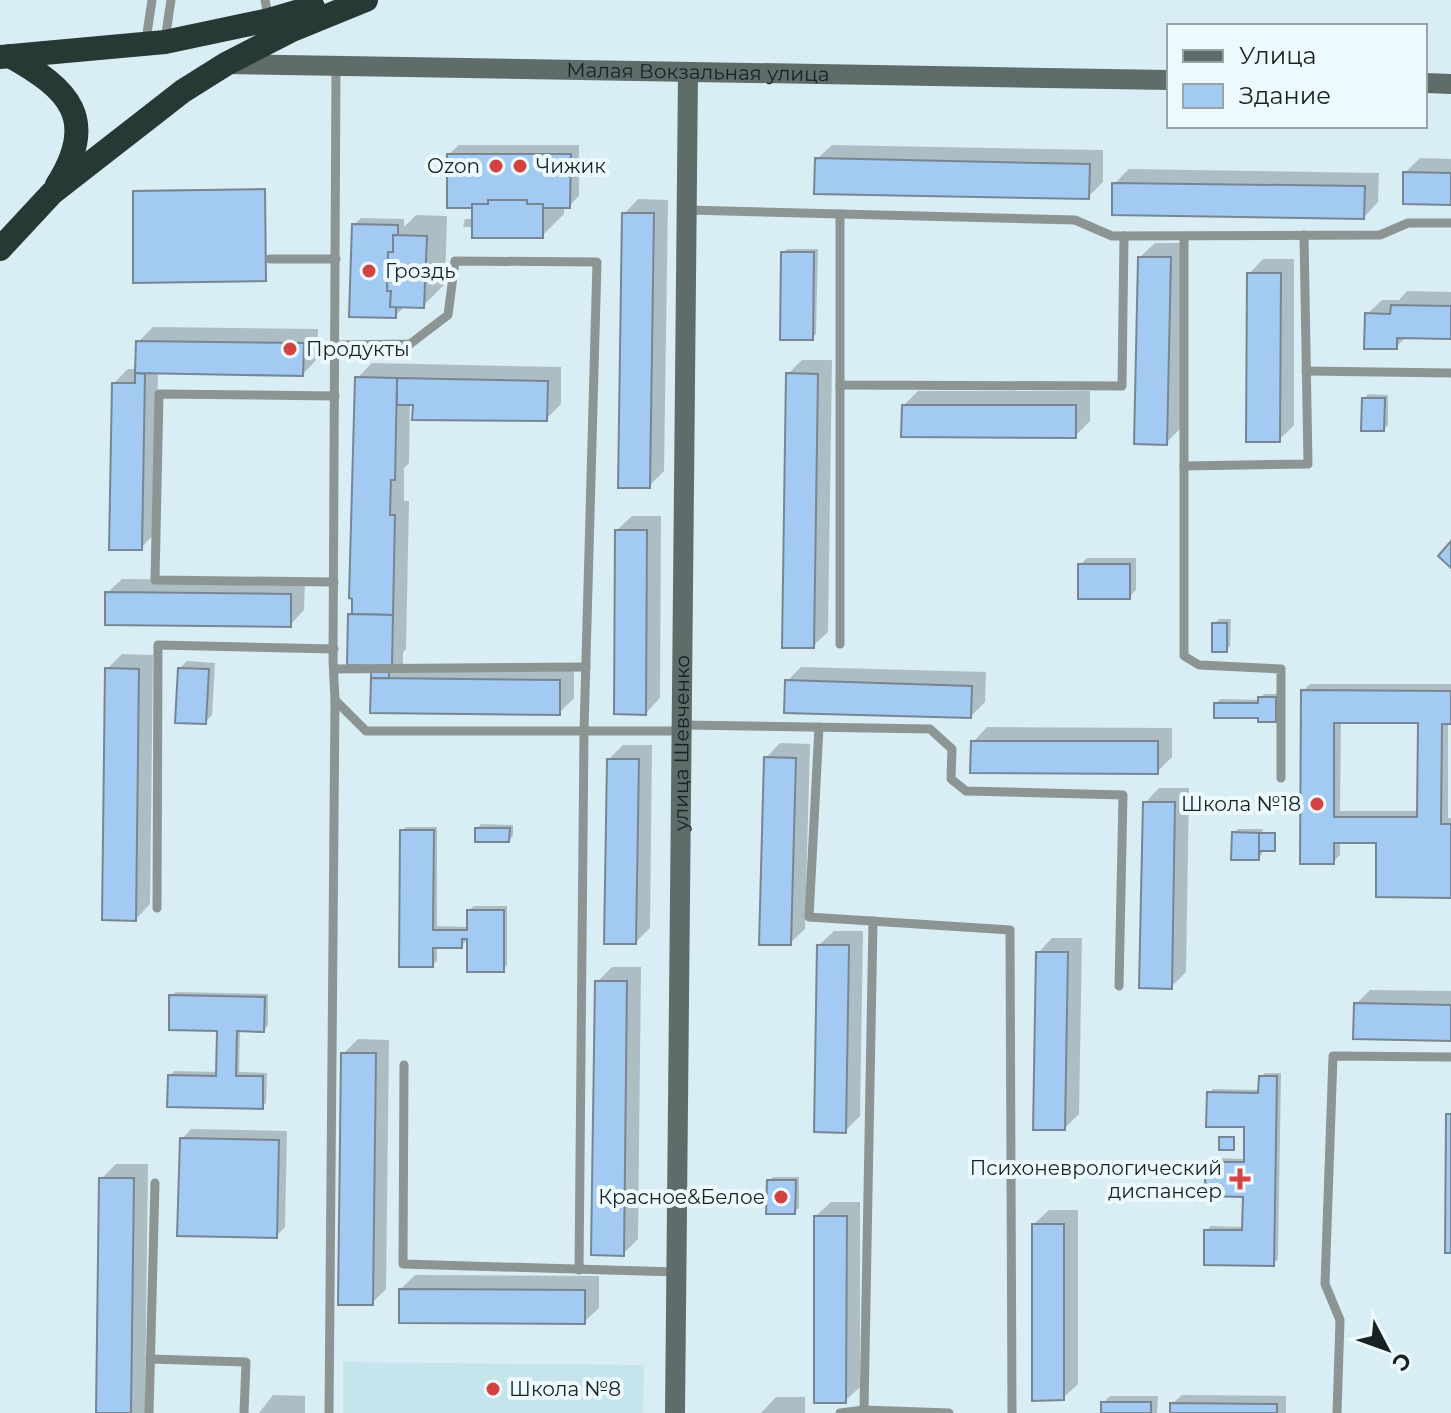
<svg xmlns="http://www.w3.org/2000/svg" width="1451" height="1413" font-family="Montserrat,sans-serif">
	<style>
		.built { fill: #c5e4ec }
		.shadow { fill: #0003; fill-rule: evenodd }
		.building { fill: #a2caf3; stroke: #788592; stroke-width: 2; fill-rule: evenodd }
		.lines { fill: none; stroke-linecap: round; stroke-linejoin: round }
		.lane { stroke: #8c9593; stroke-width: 9 }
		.secondary { stroke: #5f6d6a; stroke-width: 20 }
		.highway { stroke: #263935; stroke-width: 24 }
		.poi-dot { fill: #d24341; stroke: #edfafd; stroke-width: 3 }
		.labels { text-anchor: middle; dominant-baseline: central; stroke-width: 8; stroke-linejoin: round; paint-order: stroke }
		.street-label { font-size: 20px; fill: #192123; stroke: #edfafd }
		.poi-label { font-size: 20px; fill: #192123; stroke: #edfafd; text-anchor: end }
	</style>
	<rect width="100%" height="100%" fill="#d8eef4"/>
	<path class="built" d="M343,1362L644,1365L643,1413H343Z"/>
	<g class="shadow">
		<path d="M459,145H579V196L569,206H564V214L542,236L474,224L471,227H463L465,219H474V206L449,154Z"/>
		<path d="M832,145L1103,150V182L1088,197L817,159Z"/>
		<path d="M1420,158L1451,159V203L1405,173Z"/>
		<path d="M1129,169L1379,173L1378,202L1364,217L1114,184Z"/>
		<path d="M266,189L265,279L135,192L136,190Z"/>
		<path d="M638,199L668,200L664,471L649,486L624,214Z"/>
		<path d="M416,215L447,216L445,284L423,306L402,305V309L395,316L354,225L361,218L404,219V227Z"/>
		<path d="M1155,243H1185L1181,428L1166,443L1140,257Z"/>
		<path d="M787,249H818L816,334L812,338L783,253Z"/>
		<path d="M1263,259H1294V425L1279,440L1249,274Z"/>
		<path d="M1407,291L1451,292V337L1407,336L1396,347L1367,314L1382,300H1399Z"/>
		<path d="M153,327L318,329L317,359L303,374L158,372L155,533L141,548L114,383L128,369H137L138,342Z"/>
		<path d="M802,360H832L828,632L813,646L788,374Z"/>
		<path d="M372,363L561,367V404L546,419L410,403L409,463L404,468V501H409L406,649L403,652V664L574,666V698L559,713L372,711L373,664L350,615L354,611L357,378Z"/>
		<path d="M918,391H1090V421L1075,436L904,405Z"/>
		<path d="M1368,394L1388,395V425L1384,429L1364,399Z"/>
		<path d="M632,516H661L660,698L646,713L617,530Z"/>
		<path d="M1087,558H1136V590L1129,597L1080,565Z"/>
		<path d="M122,579L305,580L304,610L290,625L107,593Z"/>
		<path d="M1219,619H1231L1230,646L1226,650L1214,624Z"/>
		<path d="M122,654L153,655L150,904L136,919L107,669Z"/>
		<path d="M187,661L215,663L212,715L205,722L180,668Z"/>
		<path d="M801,667L986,672L985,702L971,716L787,681Z"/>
		<path d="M1310,684H1451V722H1448V818H1451V896L1378,841H1340V855L1333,862L1303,691ZM1341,721H1420V811H1340Z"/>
		<path d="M1264,694H1280L1279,716L1275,720L1216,703L1221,699L1260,700Z"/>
		<path d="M987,727L1172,728V757L1157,772L973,742Z"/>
		<path d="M780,743L810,744L805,929L790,943L766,758Z"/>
		<path d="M623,745H652L650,928L636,942L608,760Z"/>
		<path d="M1159,788H1189L1186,972L1171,987L1145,803Z"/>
		<path d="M481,824L513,825V836L508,840L477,829Z"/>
		<path d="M406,827H437V926L469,927V910L474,906H507V965L503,970L469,938L461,946H437V961L432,965L402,831Z"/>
		<path d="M1238,829H1263L1262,835H1276V848L1262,849V854L1258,858L1234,833Z"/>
		<path d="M834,931H863L860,1116L845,1131L819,945Z"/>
		<path d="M1052,938H1082L1079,1114L1065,1128L1038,953Z"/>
		<path d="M612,967H641L638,1239L623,1254L597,982Z"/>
		<path d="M1370,990L1451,991V1039L1356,1004Z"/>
		<path d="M176,992L268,994V1025L264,1030L240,1029L239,1072L267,1073L266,1103L262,1107L170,1076L174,1071L218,1072L219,1029L171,996Z"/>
		<path d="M358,1039L389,1040L386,1289L372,1303L343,1054Z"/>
		<path d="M1265,1073H1281L1278,1259L1273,1264L1206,1231L1211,1226L1244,1227L1245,1195L1207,1163L1212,1158L1246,1159V1125L1209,1093L1213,1089L1260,1090L1261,1077Z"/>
		<path d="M191,1129L287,1131L285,1227L276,1236L182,1139Z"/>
		<path d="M116,1164H148L145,1413H98L101,1179Z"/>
		<path d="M773,1177H799V1208L794,1212L769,1181Z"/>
		<path d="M831,1202H860V1387L845,1401L816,1216Z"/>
		<path d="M1049,1210H1078V1384L1063,1398L1034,1224Z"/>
		<path d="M415,1275L599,1276V1308L584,1322L401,1289Z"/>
		<path d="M273,1395L305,1396V1413H259Z"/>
		<path d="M1182,1395L1286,1396V1413H1172V1404Z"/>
		<path d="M1110,1396H1158L1157,1413H1103V1403Z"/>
		<path d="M776,1397H805V1413H761Z"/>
	</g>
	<g class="building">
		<path d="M447,154H571L570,208H543V204H527V200H488V204H472V208H447Z"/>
		<path d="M815,158L1090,164L1089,199L814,194Z"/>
		<path d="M1403,172L1451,173V205L1403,204Z"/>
		<path d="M1112,183L1365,186L1364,219L1112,215Z"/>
		<path d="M265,189L266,281L133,283V191Z"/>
		<path d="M488,200H527V204H543V238H472V204H488Z"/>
		<path d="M622,213H654L650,488H618Z"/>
		<path d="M352,224L398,225V236L393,235V252H388L387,291H391L390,307H396V318L349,317Z"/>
		<path d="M393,235L427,236L424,308L390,307L391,291H387L388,252H393Z"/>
		<path d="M781,252H814L813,340H780Z"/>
		<path d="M1138,257H1171L1167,445L1134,444Z"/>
		<path d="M1247,273H1281L1280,442H1246Z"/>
		<path d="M1391,305L1451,306V339L1397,338V349H1364L1365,313L1390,314Z"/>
		<path d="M136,341L304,343L303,376L135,373Z"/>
		<path d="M135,373L145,374L142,550H109L112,383H135Z"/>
		<path d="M786,373L818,374L814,648H782Z"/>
		<path d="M355,377L397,378L395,480H391L390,515H395L393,615L352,614V599L349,598Z"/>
		<path d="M397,378L548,381L547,421L412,420L413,405H397Z"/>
		<path d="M1362,398H1385L1384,431H1361Z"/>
		<path d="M902,405H1076V438L901,437Z"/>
		<path d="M615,530H647L646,715L614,714Z"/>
		<path d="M1451,541V568L1438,556Z"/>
		<rect x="1078" y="564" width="52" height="35"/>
		<path d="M105,592L291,594V627L105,625Z"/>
		<path d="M348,614L393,615L392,665H389V678H371V666L347,665Z"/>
		<rect x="1212" y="623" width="15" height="29"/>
		<path d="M105,668L139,669L136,921L102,920Z"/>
		<path d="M178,668L209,669L206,724L175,723Z"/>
		<path d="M371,678L560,680V715L370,713Z"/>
		<path d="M785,680L972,686L971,718L784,713Z"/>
		<path d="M1301,690L1451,691V724H1442L1441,824H1451V898L1376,897V843H1334V864H1300ZM1334,723H1418L1417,817H1334Z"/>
		<path d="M1258,697H1276V722H1258V718H1214V703H1258Z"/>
		<path d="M971,741H1158V774L970,773Z"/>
		<path d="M764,757L796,758L791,945H759Z"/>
		<path d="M607,759H639L636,944H604Z"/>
		<path d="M1143,802H1175L1172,989L1139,988Z"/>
		<path d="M475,828H510L509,842H475Z"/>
		<path d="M400,830H434L433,930H467V910H504V972H467V939H462V948H433V967H399Z"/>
		<path d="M1232,832L1259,833V860H1231Z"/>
		<rect x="1259" y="833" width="16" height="18"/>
		<path d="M817,945H849L846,1133L814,1132Z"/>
		<path d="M1036,952H1068L1065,1130H1033Z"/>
		<path d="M595,981H627L624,1256L591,1255Z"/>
		<path d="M169,995L265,997L264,1032L237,1031L236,1076H263V1109L167,1107L168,1075L216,1076L217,1031L169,1030Z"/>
		<path d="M1354,1003L1451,1005V1041L1353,1039Z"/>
		<path d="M341,1053H376L373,1305H338Z"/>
		<path d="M1259,1076H1277L1274,1266L1204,1265V1230H1242L1243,1197L1205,1196V1162H1244V1127H1206L1207,1092L1258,1093Z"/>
		<path d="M1446,1114H1451V1253H1445Z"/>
		<rect x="1219" y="1137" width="15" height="13"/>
		<path d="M180,1138L279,1140L277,1238L177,1236Z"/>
		<path d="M99,1178H134L131,1413H96Z"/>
		<path d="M767,1180H796L795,1214H766Z"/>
		<path d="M814,1216H847L846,1403H814Z"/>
		<path d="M1032,1224H1064V1400L1032,1401Z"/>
		<path d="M399,1289L585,1290V1324L399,1323Z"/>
		<rect x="1101" y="1402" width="50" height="11"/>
		<path d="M1170,1403L1277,1404V1413H1170Z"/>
	</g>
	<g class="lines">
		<g class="lane">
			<path d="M265,0L269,20"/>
			<path d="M146,40L152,0"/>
			<path d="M165,40L171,0"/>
			<path d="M336,66L333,660L335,700L366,731H584L597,262L455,261L448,315L410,344L336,345"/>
			<path d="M687,210L1075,220L1112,236L1380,235L1408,223H1451"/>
			<path d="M840,214V385L1122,386L1124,236"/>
			<path d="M1184,236V656L1199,665L1281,669V778"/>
			<path d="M270,259H336"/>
			<path d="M1306,371L1451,373"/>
			<path d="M1184,466L1308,464L1304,235"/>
			<path d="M334,582L155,580L159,394L335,396"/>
			<path d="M840,644V385"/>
			<path d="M334,669L586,667"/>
			<path d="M682,725L930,729L952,749L951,779L966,791L1123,795L1119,986"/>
			<path d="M819,727L809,917L1010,930L1012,1413"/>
			<path d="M157,908L158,645L334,649"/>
			<path d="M404,1065L403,1264L676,1272"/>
			<path d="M579,1270L584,731H681"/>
			<path d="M150,1359L246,1362L244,1413"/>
			<path d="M864,1410L873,921"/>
			<path d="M149,1413L155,1183"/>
			<path d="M329,1413L335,700"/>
			<path d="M840,1413L864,1410L949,1413"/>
			<path d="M1337,1413L1340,1320L1325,1284L1333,1056L1451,1057"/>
		</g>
		<g class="secondary">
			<path id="s1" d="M226,64L1169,80"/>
			<path d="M1425,83L1451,84"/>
			<path id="s2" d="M675,1413L688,73"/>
		</g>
		<g class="highway">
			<path d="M10,56C69,89 99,119 57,185"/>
			<path d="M0,57L165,42L269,20L313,7"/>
			<path d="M0,249L52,193L183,91L226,64L290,31L366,0"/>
		</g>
	</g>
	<g class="poi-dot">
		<circle cx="496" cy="166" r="8"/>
		<circle cx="520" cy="166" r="8"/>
		<circle cx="369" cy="271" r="8"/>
		<circle cx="290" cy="349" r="8"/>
		<circle cx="1317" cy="804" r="8"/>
		<path d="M1236 1167h8v8h8v8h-8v8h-8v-8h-8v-8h8z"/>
		<circle cx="781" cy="1197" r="8"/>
		<circle cx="493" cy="1389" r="8"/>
	</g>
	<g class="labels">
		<g class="street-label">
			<text stroke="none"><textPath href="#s1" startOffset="472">Малая Вокзальная улица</textPath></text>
			<text stroke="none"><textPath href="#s2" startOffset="670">улица Шевченко</textPath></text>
		</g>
		<g class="poi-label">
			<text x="480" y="166">Ozon</text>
			<text x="536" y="166" text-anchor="start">Чижик</text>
			<text x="385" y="271" text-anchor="start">Гроздь</text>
			<text x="306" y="349" text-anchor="start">Продукты</text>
			<text x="1301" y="804">Школа №18</text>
			<text x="1222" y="1168">Психоневрологический<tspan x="1222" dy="23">диспансер</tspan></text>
			<text x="765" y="1197">Красное&amp;Белое</text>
			<text x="509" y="1389" text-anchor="start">Школа №8</text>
		</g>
	</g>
	<rect x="1167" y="24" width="260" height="104" fill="#edfafd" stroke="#98a3a6" stroke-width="2"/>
	<rect x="1183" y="50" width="40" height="12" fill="#5f6d6a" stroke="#98a3a6" stroke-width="2"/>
	<text x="1239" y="64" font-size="24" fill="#192123">Улица</text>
	<rect x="1183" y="84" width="40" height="24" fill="#a2caf3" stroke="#98a3a6" stroke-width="2"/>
	<text x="1239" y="104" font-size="24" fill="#192123">Здание</text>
	<g transform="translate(1387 1349) rotate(131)" stroke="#edfafd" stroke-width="6" paint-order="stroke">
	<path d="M0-6L14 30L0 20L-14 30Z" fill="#192123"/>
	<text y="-12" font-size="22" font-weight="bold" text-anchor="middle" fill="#192123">С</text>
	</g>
</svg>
